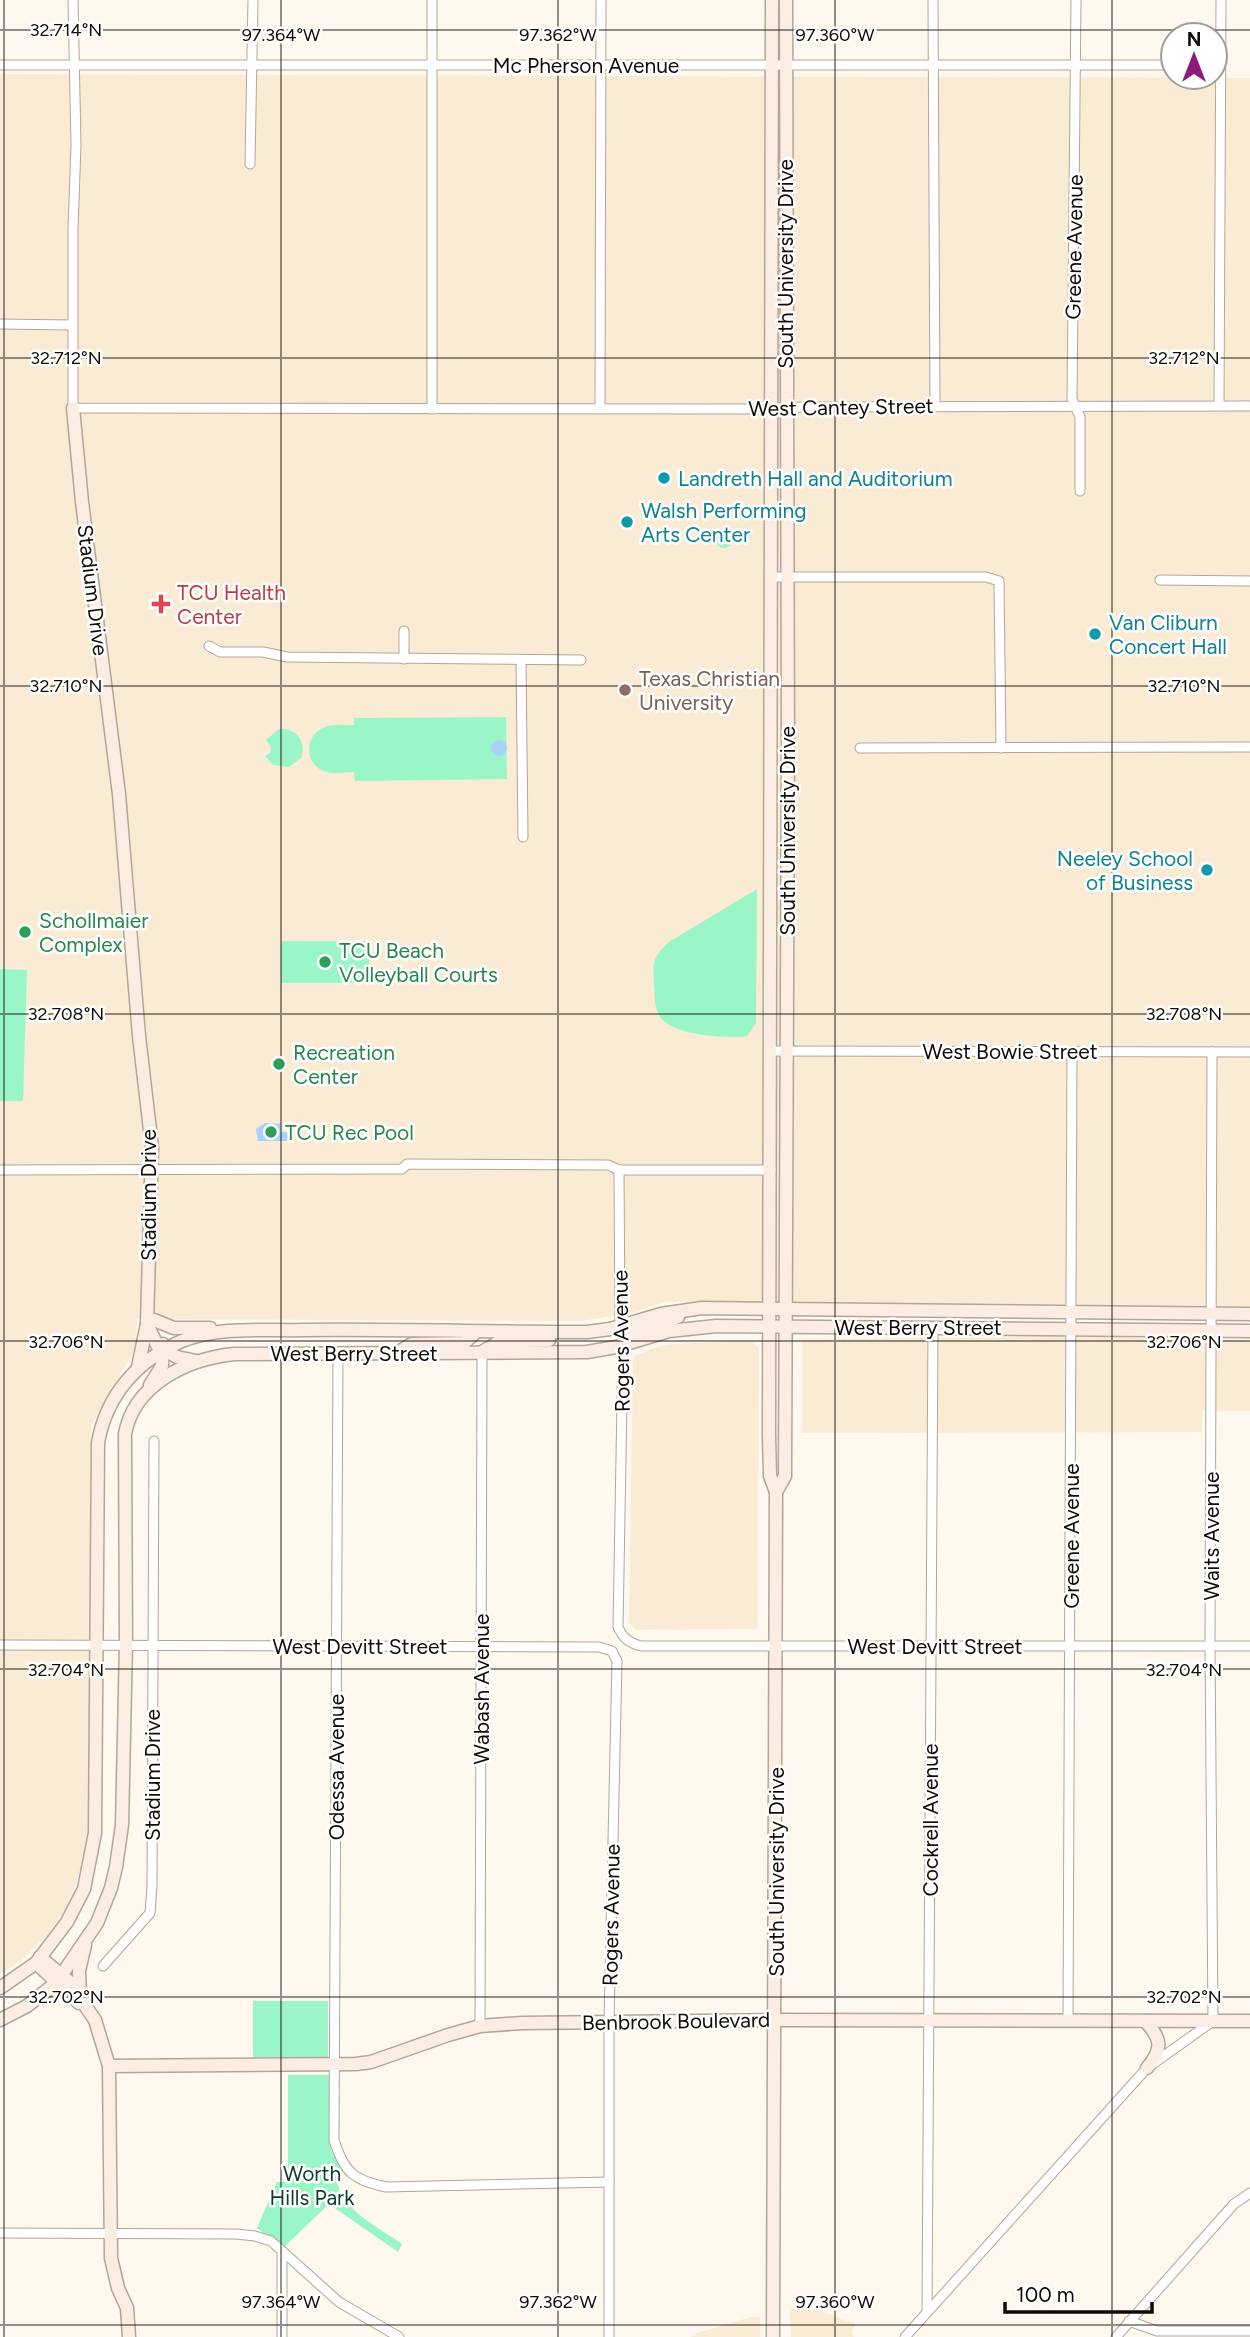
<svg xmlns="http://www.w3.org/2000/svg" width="1250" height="2337" font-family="Figtree,sans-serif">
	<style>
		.built { fill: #faebd4 }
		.green { fill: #9bf6c7 }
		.water { fill: #aad1fe }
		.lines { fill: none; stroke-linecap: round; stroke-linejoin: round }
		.street-casing { stroke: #b1a798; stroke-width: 11 }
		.secondary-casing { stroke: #b1a798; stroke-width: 15 }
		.street { stroke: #fff; stroke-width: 9 }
		.secondary { stroke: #fcede3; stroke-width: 12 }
		.ticks { fill: none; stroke: #0f0c07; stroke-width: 2; stroke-opacity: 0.45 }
		.culture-dot { fill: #0f9aa8; stroke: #fff; stroke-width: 2.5 }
		.health-dot { fill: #e0444e; stroke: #fff; stroke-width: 2.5 }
		.education-dot { fill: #8d6e63; stroke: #fff; stroke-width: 2.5 }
		.leisure-dot { fill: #2e9e5b; stroke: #fff; stroke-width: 2.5 }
		.labels { text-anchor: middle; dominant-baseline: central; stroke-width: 5; stroke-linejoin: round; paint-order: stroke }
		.street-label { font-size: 21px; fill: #0f0c07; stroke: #fff }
		.culture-label { font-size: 21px; fill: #0d838f; stroke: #fff; text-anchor: start }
		.health-label { font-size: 21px; fill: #be3a42; stroke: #fff; text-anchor: start }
		.education-label { font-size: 21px; fill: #785e54; stroke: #fff; text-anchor: start }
		.leisure-label { font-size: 21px; fill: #27864d; stroke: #fff; text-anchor: start }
		.park-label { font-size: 21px; fill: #0d3c28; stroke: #fff }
		.ticks-label { font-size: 18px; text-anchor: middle; fill: #0f0c07; stroke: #fff; stroke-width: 5; stroke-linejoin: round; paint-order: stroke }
	</style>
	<rect width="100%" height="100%" fill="#fef8ee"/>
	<g class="built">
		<path d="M0,74L1250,78V1306L665,1302L628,1314L580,1321L137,1319L136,1348L91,1425L89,1829L82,1866L67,1907L48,1934L21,1961L0,1974Z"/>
		<path d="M1050,1336L1250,1341V1411H1202V1432L802,1433V1340Z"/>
		<path d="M753,1342L759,1348L758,1629L637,1630L629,1623L633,1359L636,1355L660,1346L683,1343Z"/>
		<path d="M790,2308L822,2311L855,2324L852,2334L855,2337H791Z"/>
		<path d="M751,2317H760V2337H691L697,2333Z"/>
	</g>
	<g class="green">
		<circle cx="724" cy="539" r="9"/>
		<path d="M506,717L507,779L355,781L354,772C345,772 335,774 326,772C306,766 303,739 321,729C330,723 343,725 354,725V718Z"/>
		<path d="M279,729C297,728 307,741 301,758L289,767L273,765L265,756L270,753L271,747L266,740Z"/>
		<path d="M757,889L756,1023L747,1036C726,1039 672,1035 660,1017C654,1008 655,995 654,985C653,962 652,958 669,942Z"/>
		<rect x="281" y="941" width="88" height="42"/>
		<path d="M0,969L27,970L23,1101H0Z"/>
		<rect x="253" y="2001" width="75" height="56"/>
		<path d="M288,2075H330L329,2142L332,2153L343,2171L337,2179C339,2209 380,2228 402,2244L398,2252L329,2204L283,2248L257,2228L277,2182H288Z"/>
	</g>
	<g class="water">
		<circle cx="499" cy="748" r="8"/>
		<path d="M265,1123L281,1124L280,1132H293V1138H288L287,1141H258L256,1129Z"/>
	</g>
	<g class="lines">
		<defs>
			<g id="street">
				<path d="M73,0L76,145L73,229V408L758,409L802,407L1250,406"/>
				<path d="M432,0V409"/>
				<path d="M933,0L935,406"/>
				<path d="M1076,0L1072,399L1080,417V491"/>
				<path d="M0,65H1173"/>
				<path d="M250,164L253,0"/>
				<path d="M0,324L72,325"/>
				<path d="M1219,405L1221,0"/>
				<path d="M600,409L601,0"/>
				<path d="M771,577H986L999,581L1001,748"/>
				<path d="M1160,580L1250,581"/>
				<path d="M404,631V659"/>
				<path d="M209,646L220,652H263L287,657L581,660"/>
				<path d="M521,660L523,837"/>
				<path d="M860,748L1250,747"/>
				<path d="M771,1051L1250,1052"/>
				<path d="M0,1170L402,1169L407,1164L608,1165L619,1170H771"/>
				<path d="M619,1170L620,1326L623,1345L618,1627C623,1638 629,1643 641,1646H1250"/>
				<path d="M338,1352L334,2140C344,2172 353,2180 386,2187L609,2182"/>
				<path d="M0,1645L599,1647L612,1651L617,1661L609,2022V2337"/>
				<path d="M103,1966L150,1913L152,1886L154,1441"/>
				<path d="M1068,2021L1072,1051"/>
				<path d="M480,2026L482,1353"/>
				<path d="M0,2233L236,2234L255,2236L271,2241L339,2302L399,2337"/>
				<path d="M282,2252V2337"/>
				<path d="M927,2312L933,1327"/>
				<path d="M1129,2321L1157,2331H1250"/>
				<path d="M905,2337L1147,2068L1213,2021L1210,1646L1212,1052"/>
				<path d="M1116,2337L1234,2204L1250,2193"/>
			</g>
			<g id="secondary">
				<path d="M772,0L769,1435L770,1476L776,1492L773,2337"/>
				<path d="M73,408L82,502L119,794L139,1036L152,1147L147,1324L158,1347L177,1357L196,1361"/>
				<path d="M154,1320L174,1328H210"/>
				<path d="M623,1345L626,1335L630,1333L678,1317"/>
				<path d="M402,1350L412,1344L464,1343L476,1332"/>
				<path d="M482,1352L499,1342L549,1340"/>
				<path d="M138,1367L147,1324"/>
				<path d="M150,1385L162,1366L163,1344"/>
				<path d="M776,1492L785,1476L788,746L786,0"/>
				<path d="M40,1957L71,1983L86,2000V2007L95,2020L109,2066L111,2258L118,2288L127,2308L129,2337"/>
				<path d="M36,1963L79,2003"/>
				<path d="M0,1988L36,1963L67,1922L84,1889L95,1833L98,1443C106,1396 137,1360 182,1341C220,1326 264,1331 304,1330C398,1329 493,1332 587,1332L610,1329L661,1314L702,1308L1250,1314"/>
				<path d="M80,1993L79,1971L85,1945"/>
				<path d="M0,2020L27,2006L56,1983L97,1923L111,1888L116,1867L122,1825L126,1644L125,1434C134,1384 187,1359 234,1354L587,1352L616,1347L669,1331L716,1326L1250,1331"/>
				<path d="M1145,2021C1162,2039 1163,2049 1147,2068"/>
				<path d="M109,2066L356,2064L371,2062L448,2035L480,2026L522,2023L775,2020L1250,2021"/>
			</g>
		</defs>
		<use href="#street" class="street-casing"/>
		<use href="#secondary" class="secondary-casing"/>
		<use href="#street" class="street"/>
		<use href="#secondary" class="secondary"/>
	</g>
	<path class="ticks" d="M4,0V2337M281,0V2337M558,0V2337M835,0V2337M1112,0V2337M0,30H1250M0,358H1250M0,686H1250M0,1014H1250M0,1341H1250M0,1669H1250M0,1997H1250M0,2325H1250"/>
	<g class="culture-dot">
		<circle cx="664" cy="478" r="7"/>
		<circle cx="627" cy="522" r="7"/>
		<circle cx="1095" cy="634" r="7"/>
		<circle cx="1207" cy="870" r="7"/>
	</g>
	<path class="health-dot" d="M157.5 593.5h7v7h7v7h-7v7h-7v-7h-7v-7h7z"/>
	<circle class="education-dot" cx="625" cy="690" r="7"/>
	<g class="leisure-dot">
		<circle cx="25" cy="932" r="7"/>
		<circle cx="325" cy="962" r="7"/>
		<circle cx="279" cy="1064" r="7"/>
		<circle cx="271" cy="1132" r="7"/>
	</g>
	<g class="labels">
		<g class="street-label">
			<text x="586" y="65">Mc Pherson Avenue</text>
			<text transform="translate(1074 247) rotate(-89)">Greene Avenue</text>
			<text transform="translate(785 264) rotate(-90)">South University Drive</text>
			<text transform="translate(841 407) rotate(-1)">West Cantey Street</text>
			<text transform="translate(93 590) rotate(83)">Stadium Drive</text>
			<text transform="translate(787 831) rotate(-90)">South University Drive</text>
			<text x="1010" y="1051">West Bowie Street</text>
			<text transform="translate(148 1195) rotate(-90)">Stadium Drive</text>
			<text x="918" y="1327">West Berry Street</text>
			<text transform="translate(621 1341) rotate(-91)">Rogers Avenue</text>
			<text x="354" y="1353">West Berry Street</text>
			<text transform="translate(1071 1536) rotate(-90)">Greene Avenue</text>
			<text transform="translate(1211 1536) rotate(-90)">Waits Avenue</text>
			<text x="360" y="1646">West Devitt Street</text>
			<text x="935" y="1646">West Devitt Street</text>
			<text transform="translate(481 1689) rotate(-90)">Wabash Avenue</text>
			<text transform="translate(336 1767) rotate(-90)">Odessa Avenue</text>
			<text transform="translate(152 1775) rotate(-90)">Stadium Drive</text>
			<text transform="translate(930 1820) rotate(-90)">Cockrell Avenue</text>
			<text transform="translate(776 1872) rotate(-90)">South University Drive</text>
			<text transform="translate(611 1915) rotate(-89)">Rogers Avenue</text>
			<text transform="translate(676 2021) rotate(-1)">Benbrook Boulevard</text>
		</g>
		<g class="culture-label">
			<text x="678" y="478">Landreth Hall and Auditorium</text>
			<text x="641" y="510">Walsh Performing<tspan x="641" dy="24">Arts Center</tspan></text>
			<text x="1109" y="622">Van Cliburn<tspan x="1109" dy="24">Concert Hall</tspan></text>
			<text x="1193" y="858" text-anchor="end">Neeley School<tspan x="1193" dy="24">of Business</tspan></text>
		</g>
		<g class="health-label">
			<text x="177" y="592">TCU Health<tspan x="177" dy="24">Center</tspan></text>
		</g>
		<g class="education-label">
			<text x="639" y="678">Texas Christian<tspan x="639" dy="24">University</tspan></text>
		</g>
		<g class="leisure-label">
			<text x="39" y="920">Schollmaier<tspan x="39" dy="24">Complex</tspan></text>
			<text x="339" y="950">TCU Beach<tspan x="339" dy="24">Volleyball Courts</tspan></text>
			<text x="293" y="1052">Recreation<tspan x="293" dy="24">Center</tspan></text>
			<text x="285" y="1132">TCU Rec Pool</text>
		</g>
		<g class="park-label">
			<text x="312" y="2173">Worth<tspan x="312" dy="24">Hills Park</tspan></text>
		</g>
	</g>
	<g class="ticks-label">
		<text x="66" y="36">32.714°N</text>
		<text x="281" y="41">97.364°W</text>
		<text x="558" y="41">97.362°W</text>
		<text x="835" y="41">97.360°W</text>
		<text x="66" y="364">32.712°N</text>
		<text x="1184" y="364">32.712°N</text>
		<text x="66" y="692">32.710°N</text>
		<text x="1184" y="692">32.710°N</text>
		<text x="66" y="1020">32.708°N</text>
		<text x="1184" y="1020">32.708°N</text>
		<text x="66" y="1348">32.706°N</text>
		<text x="1184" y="1348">32.706°N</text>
		<text x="66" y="1676">32.704°N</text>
		<text x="1184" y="1676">32.704°N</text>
		<text x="66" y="2003">32.702°N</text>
		<text x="1184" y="2003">32.702°N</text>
		<text x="281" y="2308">97.364°W</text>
		<text x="558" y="2308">97.362°W</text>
		<text x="835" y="2308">97.360°W</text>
	</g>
	<g transform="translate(1194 56)"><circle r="33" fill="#ffffff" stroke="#9f9e9c" stroke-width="2"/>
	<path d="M0-5L12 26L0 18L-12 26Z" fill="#8e1979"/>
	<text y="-10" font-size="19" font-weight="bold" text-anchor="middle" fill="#0f0c07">N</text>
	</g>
	<path d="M1005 2302v10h147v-10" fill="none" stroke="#0f0c07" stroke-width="3.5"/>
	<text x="1016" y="2302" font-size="21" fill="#0f0c07" stroke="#ffffff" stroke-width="5" paint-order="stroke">100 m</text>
</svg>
